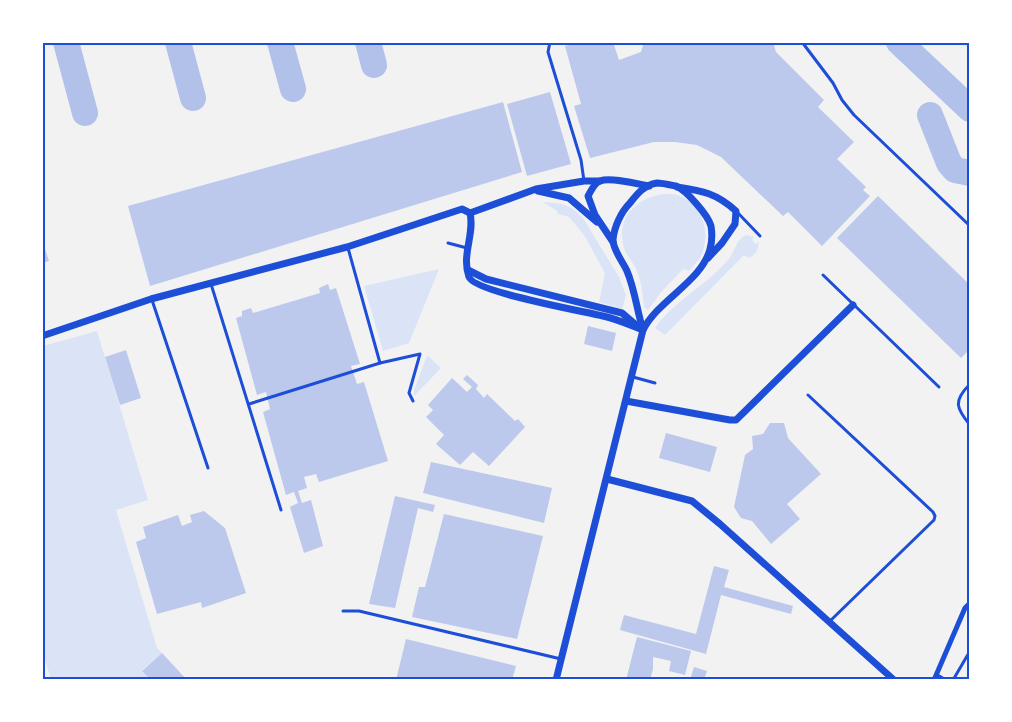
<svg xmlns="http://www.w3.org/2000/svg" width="1012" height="722" font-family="Arial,sans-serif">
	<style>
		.green { fill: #dbe4f7 }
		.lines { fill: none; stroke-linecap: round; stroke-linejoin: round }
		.taxiway { stroke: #b2c1ea; stroke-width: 26 }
		.building { fill: #bdc9ec }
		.service { stroke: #1d4ed8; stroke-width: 3 }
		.minor { stroke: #1d4ed8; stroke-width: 5 }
		.tertiary { stroke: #1d4ed8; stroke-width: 7 }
		.neatline { fill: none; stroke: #1d4ed8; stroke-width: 2 }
	</style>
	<rect width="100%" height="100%" fill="#f2f2f2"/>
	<g class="green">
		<path d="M665,194C669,194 676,194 680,196C704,207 711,233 701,256C698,261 693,266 689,271L683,269L661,292L648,310L644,307C643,294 641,277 634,265C631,260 626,254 624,248C615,218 636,197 665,194Z"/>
		<path d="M543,202C561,203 571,204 583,218L619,277L626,295L622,309L599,302L605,273L584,235L569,217L558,214L557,211Z"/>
		<path d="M746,235L754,237L752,240L756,244L759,242C758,250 756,254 749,258L744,255L665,335L655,328C675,300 707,285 729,259C735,251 736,239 746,235Z"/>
		<path d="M439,269L409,343L383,351L364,286Z"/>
		<path d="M97,331L148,500L116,510L157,648L162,653L142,670L151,680L51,679L43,654V346Z"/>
		<path d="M428,356L441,368L414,396V390L426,358Z"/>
	</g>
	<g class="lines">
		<g class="taxiway">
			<path d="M66,42L85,113"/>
			<path d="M178,42L193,98"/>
			<path d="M280,42L293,89"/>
			<path d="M368,42L374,65"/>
			<path d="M899,42L970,109"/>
			<path d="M930,115L949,163L955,170L970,173"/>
		</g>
	</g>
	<g class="building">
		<path d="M580,42H613L619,60L641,52L644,42H773L776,52L824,100L818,107L854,142L837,159L866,187L863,190L870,196L822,246L788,212L783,216L721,157L697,145L675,142H654L590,158L574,106L581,104L565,46Z"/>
		<path d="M550,92L571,164L527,176L507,104Z"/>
		<path d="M503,102L522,172L150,286L128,206Z"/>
		<path d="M878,196L970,285V349L961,358L837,238Z"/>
		<path d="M42,240L49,261L42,263Z"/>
		<path d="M328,284L330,290L336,288L360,364L351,366L357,384L364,382L388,461L319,482L316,474L304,477L307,488L298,491L302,503L311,500L323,546L304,553L290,507L298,503L294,492L286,495L263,412L270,409L266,392L257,395L236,318L242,316V311L251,308L253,313L320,293L319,288Z"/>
		<path d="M588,326L616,333L612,351L584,344Z"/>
		<path d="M126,350L141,398L120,405L105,357Z"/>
		<path d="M467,375L478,385L476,389L484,398L487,394L515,421L518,419L525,427L489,466L473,452L460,465L436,444L444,435L426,417L433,410L428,405L452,378L467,392L472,387L463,379Z"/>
		<path d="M770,423H784L788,438L821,474L787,504L800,519L771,544L752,521L741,518L734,507L745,455L753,449L752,436L763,434Z"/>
		<path d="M666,433L717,447L710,472L659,458Z"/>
		<path d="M431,462L552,488L544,523L423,493Z"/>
		<path d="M395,496L435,505L433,512L418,508L395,608L369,604Z"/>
		<path d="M204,511L225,528L246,593L202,608L201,602L157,614L136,542L146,538L143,527L178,515L182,526L192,522L190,515Z"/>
		<path d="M444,514L543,536L517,639L412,617L419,587H425Z"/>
		<path d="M714,566L729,570L724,587L793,606L791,614L721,595L706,654L620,630L624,615L696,634Z"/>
		<path d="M637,637L691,651L685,675L669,671L671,661L653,657V669L650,680H626Z"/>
		<path d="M406,639L516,666L512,680H396Z"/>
		<path d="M162,653L187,680H151L142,671Z"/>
		<path d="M694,667L707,671L704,680H690Z"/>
	</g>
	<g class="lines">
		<g class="service">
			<path d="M550,42L548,52L581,160L584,181"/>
			<path d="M802,42L833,83L842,100L854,115L970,226"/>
			<path d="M738,213L760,236"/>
			<path d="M448,243L467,248"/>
			<path d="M348,248L380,363L420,354L409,393L413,401"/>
			<path d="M823,275L939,387"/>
			<path d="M211,284L281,510"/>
			<path d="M152,300L208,468"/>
			<path d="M633,377L655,383"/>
			<path d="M970,384C953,401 956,408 970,425"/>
			<path d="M808,395L933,512L935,516L934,520L830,621"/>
			<path d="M249,404L380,363"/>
			<path d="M343,611H359L561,659"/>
			<path d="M936,674L946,680"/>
			<path d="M953,680L970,651"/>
		</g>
		<path class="minor" d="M934,680L965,608L970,603"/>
		<g class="tertiary">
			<path d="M677,187C703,191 716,193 736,211L735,224L722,243L708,258"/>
			<path d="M538,191L569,198L597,222"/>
			<path d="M470,213L536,189L584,181H600"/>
			<path d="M613,242L595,215L588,196C591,191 594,183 600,181C610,177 638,184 649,186"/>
			<path d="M468,270L486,279L622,313L636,325"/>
			<path d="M42,336L151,299L347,247L462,209L470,213C475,234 461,255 469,277C474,292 583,311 603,316C617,319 630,325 643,330"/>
			<path d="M626,401L730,420H736L853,305"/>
			<path d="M607,479L692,501L720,524L894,680"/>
			<path d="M556,680L643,330C658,300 702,281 710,249C712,242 712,232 711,226C708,215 686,190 676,186C671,185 662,183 657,183C644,185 637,194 630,203C621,212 614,227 613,240C613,250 623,262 627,271C635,290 637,311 643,330"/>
		</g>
	</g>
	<rect width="1012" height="722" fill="none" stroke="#ffffff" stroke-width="88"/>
	<rect x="44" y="44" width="924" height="634" class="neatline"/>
</svg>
